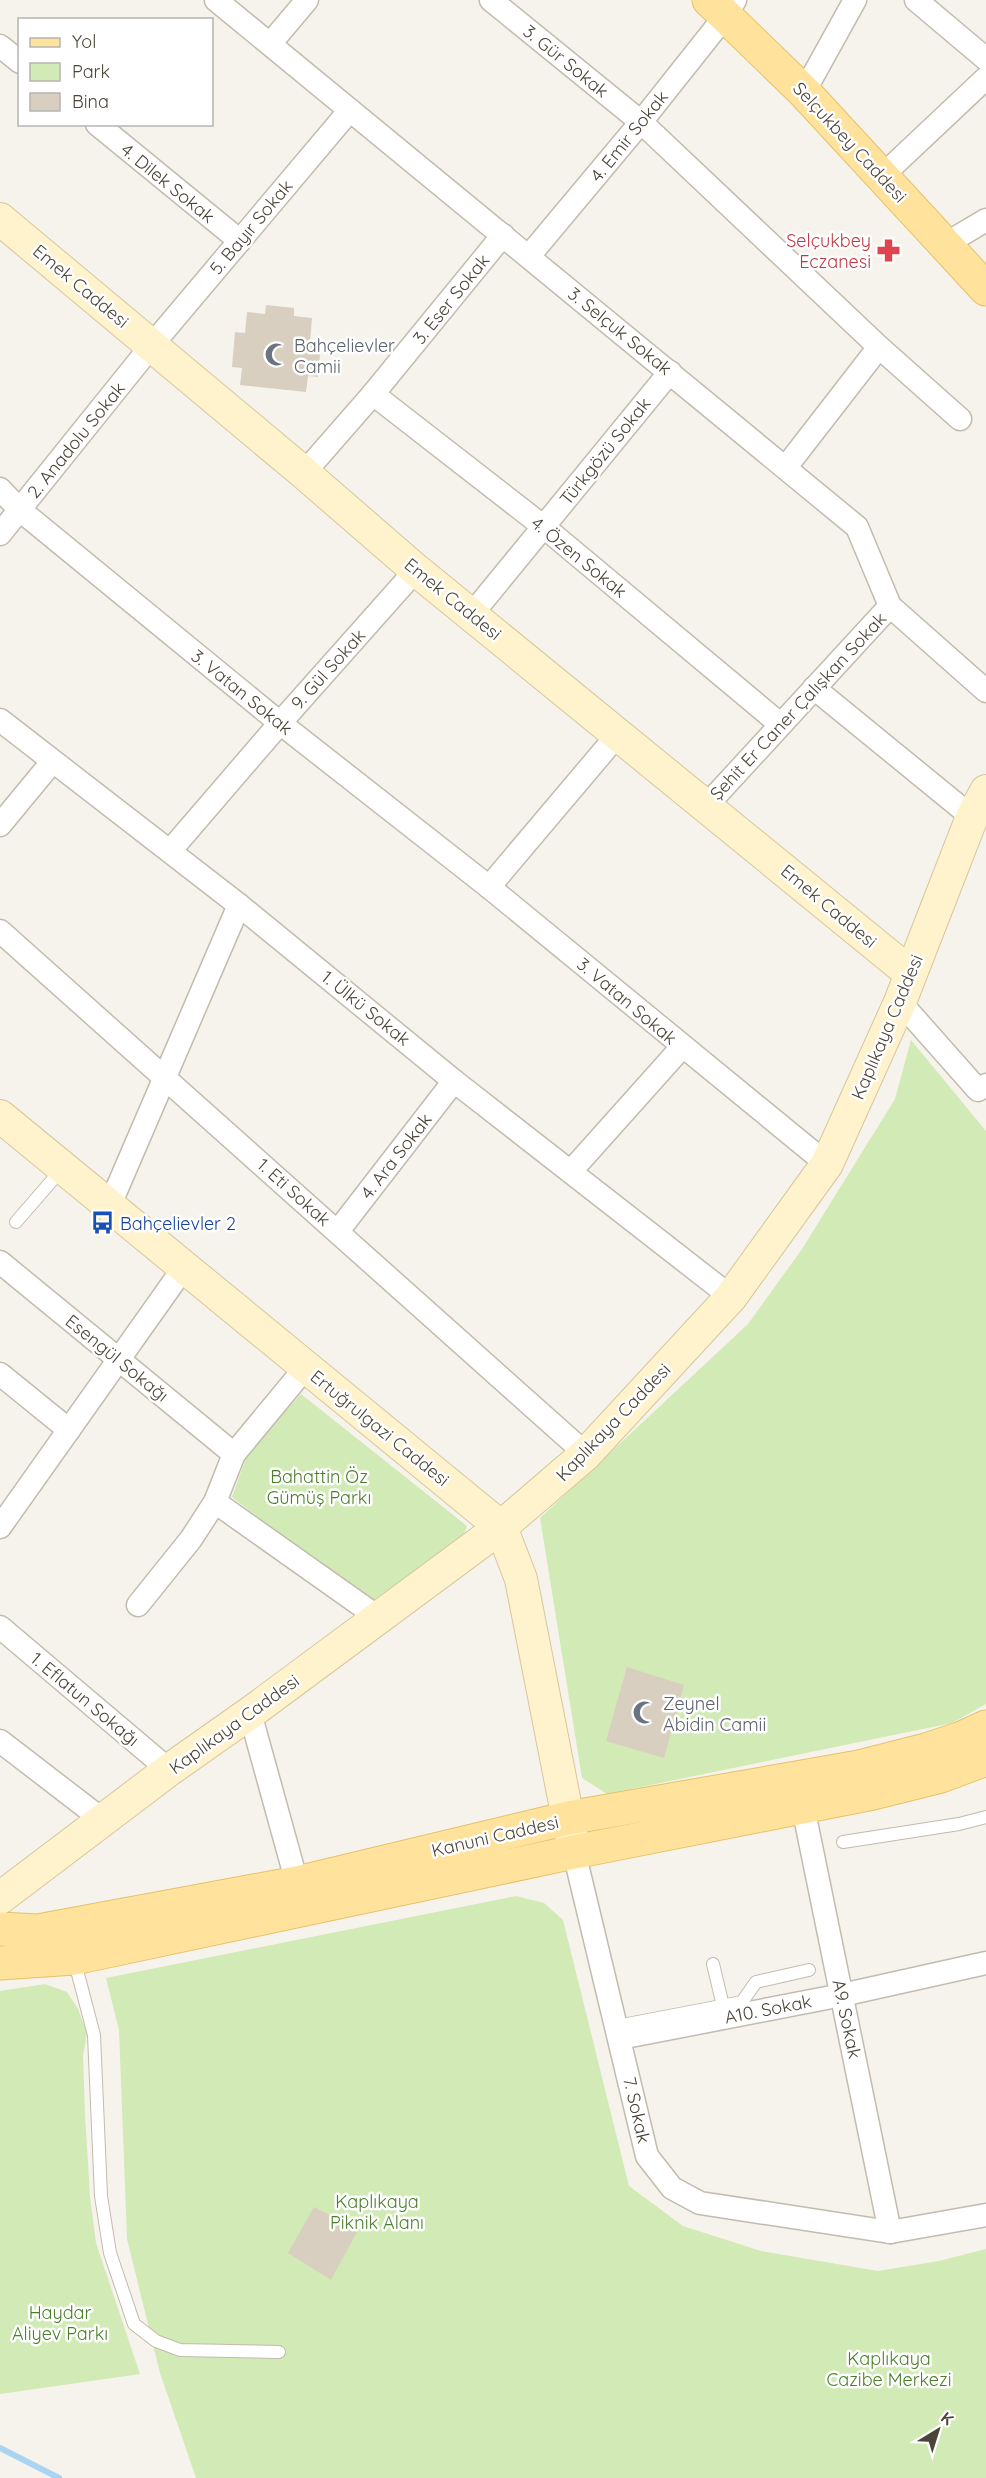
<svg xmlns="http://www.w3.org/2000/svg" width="986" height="2478" font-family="Quicksand,sans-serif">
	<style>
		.green { fill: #d2eab5 }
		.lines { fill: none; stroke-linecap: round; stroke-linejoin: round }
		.stream { stroke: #a9d4f2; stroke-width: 6 }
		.building { fill: #d8cfc1 }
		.lane-casing { stroke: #c2bbae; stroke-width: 14 }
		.street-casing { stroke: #c2bbae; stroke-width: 25 }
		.secondary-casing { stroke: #d6c79b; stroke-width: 34 }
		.primary-casing { stroke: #e6c16a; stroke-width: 35 }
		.lane { stroke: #fff; stroke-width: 12 }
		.street { stroke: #fff; stroke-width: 22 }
		.secondary { stroke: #fff3cd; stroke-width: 32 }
		.primary { stroke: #ffe39c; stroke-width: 33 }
		.labels { text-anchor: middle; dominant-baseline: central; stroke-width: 5; stroke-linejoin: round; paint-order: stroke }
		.street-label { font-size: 18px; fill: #4b4439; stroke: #fff }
		.health-label { font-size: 18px; fill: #be3a42; stroke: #fff; text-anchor: end }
		.worship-label { font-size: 18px; fill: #5b616d; stroke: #fff; text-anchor: start }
		.transit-label { font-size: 18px; fill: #164399; stroke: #fff; text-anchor: start }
		.park-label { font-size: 18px; fill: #4a7f2a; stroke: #fff }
	</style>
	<rect width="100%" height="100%" fill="#f6f3ec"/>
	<g class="green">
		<path d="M911,1040L986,1131V1704L952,1723L607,1794L582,1778L540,1518L748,1324L802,1249L895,1099Z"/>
		<path d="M301,1394L467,1526L463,1537L369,1604L232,1497L248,1452Z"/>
		<path d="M516,1896L544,1903L563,1920L629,2186L683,2226L761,2251L878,2271L939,2261L986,2249V2478H196L160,2373L127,2239L119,2030L106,1978Z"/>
		<path d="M45,1984L67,1992L78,2009L87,2033L83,2056L85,2114L90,2197L96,2243L140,2374L0,2394V1991Z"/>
	</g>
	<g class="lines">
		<path class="stream" d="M0,2448L59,2478"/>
	</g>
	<g class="building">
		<path d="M266,305L294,308V316L312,318L310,342L321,343L318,377L308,376L306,392L240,385L242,368L232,367L235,332L245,333L247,312L265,314Z"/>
		<path d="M627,1667L684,1685L664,1758L606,1741Z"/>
		<path d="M314,2207L358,2230L331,2280L288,2253Z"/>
	</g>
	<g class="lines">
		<defs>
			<g id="lane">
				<path d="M16,1222L62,1169"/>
				<path d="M843,1842L959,1824L986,1817"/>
				<path d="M74,1959L94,2035L101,2196L110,2253L134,2324L156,2341L180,2350L279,2352"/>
				<path d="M713,1964L723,2006"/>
				<path d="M617,2026L742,2002L756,1982L809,1970"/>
			</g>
			<g id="street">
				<path d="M216,0L857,527L890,606L986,691"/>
				<path d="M491,0L641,122L879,347L786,467"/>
				<path d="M916,0L986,59"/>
				<path d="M270,44L307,0"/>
				<path d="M0,46L20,62"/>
				<path d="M804,92L855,0"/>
				<path d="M97,124L240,241"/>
				<path d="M882,176L986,78"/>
				<path d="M944,245L986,220"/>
				<path d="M529,256L641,122L726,15L735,0"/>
				<path d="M879,347L960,419"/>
				<path d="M373,394L544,527L780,724"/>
				<path d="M304,473L373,394L503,235"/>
				<path d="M0,489L20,510L280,723L489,887L827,1164"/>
				<path d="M0,534L152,345L350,110"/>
				<path d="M472,614L670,372"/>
				<path d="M814,688L972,817"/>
				<path d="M0,720L239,905L454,1081L731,1297"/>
				<path d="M707,805L890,606"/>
				<path d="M0,825L52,762"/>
				<path d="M170,851L280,723L416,570"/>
				<path d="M489,887L619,733"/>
				<path d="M0,931L586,1454"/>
				<path d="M900,1002L978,1090L986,1085"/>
				<path d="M572,1170L682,1047"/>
				<path d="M109,1207L239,905"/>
				<path d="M338,1231L454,1081"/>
				<path d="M0,1262L234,1454"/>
				<path d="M0,1374L69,1430"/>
				<path d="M215,1502L379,1618"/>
				<path d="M0,1527L185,1266"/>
				<path d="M138,1605L191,1539L215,1502L234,1454L306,1367"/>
				<path d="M0,1627L169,1770"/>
				<path d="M250,1713L297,1883"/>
				<path d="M0,1741L104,1821"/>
				<path d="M803,1807L890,2232"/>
				<path d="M574,1852L647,2156L672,2188L700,2203L890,2232L986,2215"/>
				<path d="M620,2038L842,1995L986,1963"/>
			</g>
			<g id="secondary">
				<path d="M0,219L304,473L416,570L910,973"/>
				<path d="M0,1116L501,1527L521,1579L573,1844"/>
				<path d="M0,1898L169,1770L250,1713L501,1527L586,1454L731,1297L827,1164L900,1002L972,817L986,791"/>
			</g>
			<g id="primary">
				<path d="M709,0L804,92L986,289"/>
				<path d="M0,1929L38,1931L297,1883L568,1818L859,1767L926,1750L962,1738L986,1727"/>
				<path d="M0,1963L74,1958L574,1852L873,1793L941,1776L986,1759"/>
			</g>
		</defs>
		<use href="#lane" class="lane-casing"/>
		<use href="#street" class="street-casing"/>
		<use href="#secondary" class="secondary-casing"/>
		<use href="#primary" class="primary-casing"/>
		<use href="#lane" class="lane"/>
		<use href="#street" class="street"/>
		<use href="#secondary" class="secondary"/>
		<use href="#primary" class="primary"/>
	</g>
	<defs>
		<symbol id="pharmacy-bare" viewBox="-9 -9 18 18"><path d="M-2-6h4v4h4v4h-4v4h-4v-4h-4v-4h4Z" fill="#e0444e" stroke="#fff" stroke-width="2.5" paint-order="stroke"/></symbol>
		<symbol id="mosque-bare" viewBox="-9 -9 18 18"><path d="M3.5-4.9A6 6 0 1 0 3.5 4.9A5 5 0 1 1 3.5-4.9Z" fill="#6b7280" stroke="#fff" stroke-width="2.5" paint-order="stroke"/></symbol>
		<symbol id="bus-bare" viewBox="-9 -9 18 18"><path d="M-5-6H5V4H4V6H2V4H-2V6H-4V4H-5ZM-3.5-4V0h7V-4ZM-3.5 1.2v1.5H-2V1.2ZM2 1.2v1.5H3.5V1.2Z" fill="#1a4fb4" stroke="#fff" stroke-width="2.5" paint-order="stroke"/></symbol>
	</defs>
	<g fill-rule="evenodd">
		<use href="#pharmacy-bare" x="872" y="234" width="33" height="33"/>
		<use href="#mosque-bare" x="260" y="338" width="33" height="33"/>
		<use href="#bus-bare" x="86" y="1206" width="33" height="33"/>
		<use href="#mosque-bare" x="628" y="1696" width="33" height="33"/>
	</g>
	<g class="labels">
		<g class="street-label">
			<text transform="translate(566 61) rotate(39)">3. Gür Sokak</text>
			<text transform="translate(629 136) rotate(-51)">4. Emir Sokak</text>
			<text transform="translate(850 142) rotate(47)">Selçukbey Caddesi</text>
			<text transform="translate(168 183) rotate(39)">4. Dilek Sokak</text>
			<text transform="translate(251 227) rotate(-50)">5. Bayır Sokak</text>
			<text transform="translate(81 286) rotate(40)">Emek Caddesi</text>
			<text transform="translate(451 299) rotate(-51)">3. Eser Sokak</text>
			<text transform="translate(620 331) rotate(39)">3. Selçuk Sokak</text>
			<text transform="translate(76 440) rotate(-51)">2. Anadolu Sokak</text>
			<text transform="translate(605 451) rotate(-51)">Türkgözü Sokak</text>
			<text transform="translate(579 557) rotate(39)">4. Özen Sokak</text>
			<text transform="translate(453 599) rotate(39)">Emek Caddesi</text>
			<text transform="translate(328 669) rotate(-48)">9. Gül Sokak</text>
			<text transform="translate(242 692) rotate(39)">3. Vatan Sokak</text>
			<text transform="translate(798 706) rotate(-47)">Şehit Er Caner Çalışkan Sokak</text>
			<text transform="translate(829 906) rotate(40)">Emek Caddesi</text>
			<text transform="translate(627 1001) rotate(40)">3. Vatan Sokak</text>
			<text transform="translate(366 1008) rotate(39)">1. Ülkü Sokak</text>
			<text transform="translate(887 1027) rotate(-67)">Kaplıkaya Caddesi</text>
			<text transform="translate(396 1156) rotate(-52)">4. Ara Sokak</text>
			<text transform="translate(294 1192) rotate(42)">1. Eti Sokak</text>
			<text transform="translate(117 1358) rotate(39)">Esengül Sokağı</text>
			<text transform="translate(613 1422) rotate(-46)">Kaplıkaya Caddesi</text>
			<text transform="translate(380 1428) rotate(39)">Ertuğrulgazi Caddesi</text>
			<text transform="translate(85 1699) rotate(40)">1. Eflatun Sokağı</text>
			<text transform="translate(234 1724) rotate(-36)">Kaplıkaya Caddesi</text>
			<text transform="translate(495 1836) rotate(-13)">Kanuni Caddesi</text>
			<text transform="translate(768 2009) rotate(-11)">A10. Sokak</text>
			<text transform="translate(847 2019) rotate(78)">A9. Sokak</text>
			<text transform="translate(637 2110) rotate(77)">7. Sokak</text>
		</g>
		<g class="health-label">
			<text x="871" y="240">Selçukbey<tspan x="871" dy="21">Eczanesi</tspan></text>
		</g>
		<g class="worship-label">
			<text x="294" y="345">Bahçelievler<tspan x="294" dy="21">Camii</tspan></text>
			<text x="663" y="1703">Zeynel<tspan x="663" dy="21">Abidin Camii</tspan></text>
		</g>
		<g class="transit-label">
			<text x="120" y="1223">Bahçelievler 2</text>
		</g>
		<g class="park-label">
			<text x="319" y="1476">Bahattin Öz<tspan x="319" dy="21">Gümüş Parkı</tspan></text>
			<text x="377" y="2201">Kaplıkaya<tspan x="377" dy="21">Piknik Alanı</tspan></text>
			<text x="60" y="2312">Haydar<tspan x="60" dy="21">Aliyev Parkı</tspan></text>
			<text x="889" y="2358">Kaplıkaya<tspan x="889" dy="21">Cazibe Merkezi</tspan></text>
		</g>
	</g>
	<rect x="18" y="18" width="195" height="108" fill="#ffffff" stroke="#b7b4b0" stroke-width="1.5"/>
	<rect x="30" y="38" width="30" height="9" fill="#ffe39c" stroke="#b7b4b0" stroke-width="1.5"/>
	<text x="72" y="48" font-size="18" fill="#4b4439">Yol</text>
	<rect x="30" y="63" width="30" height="18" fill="#d2eab5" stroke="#b7b4b0" stroke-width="1.5"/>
	<text x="72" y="78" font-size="18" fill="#4b4439">Park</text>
	<rect x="30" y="93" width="30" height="18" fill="#d8cfc1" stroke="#b7b4b0" stroke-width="1.5"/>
	<text x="72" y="108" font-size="18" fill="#4b4439">Bina</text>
	<g transform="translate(938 2430) rotate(38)" stroke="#ffffff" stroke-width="4.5" paint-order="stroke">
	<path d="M0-4.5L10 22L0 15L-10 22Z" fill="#4b4439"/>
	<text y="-9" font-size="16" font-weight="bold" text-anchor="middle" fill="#4b4439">K</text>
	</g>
</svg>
